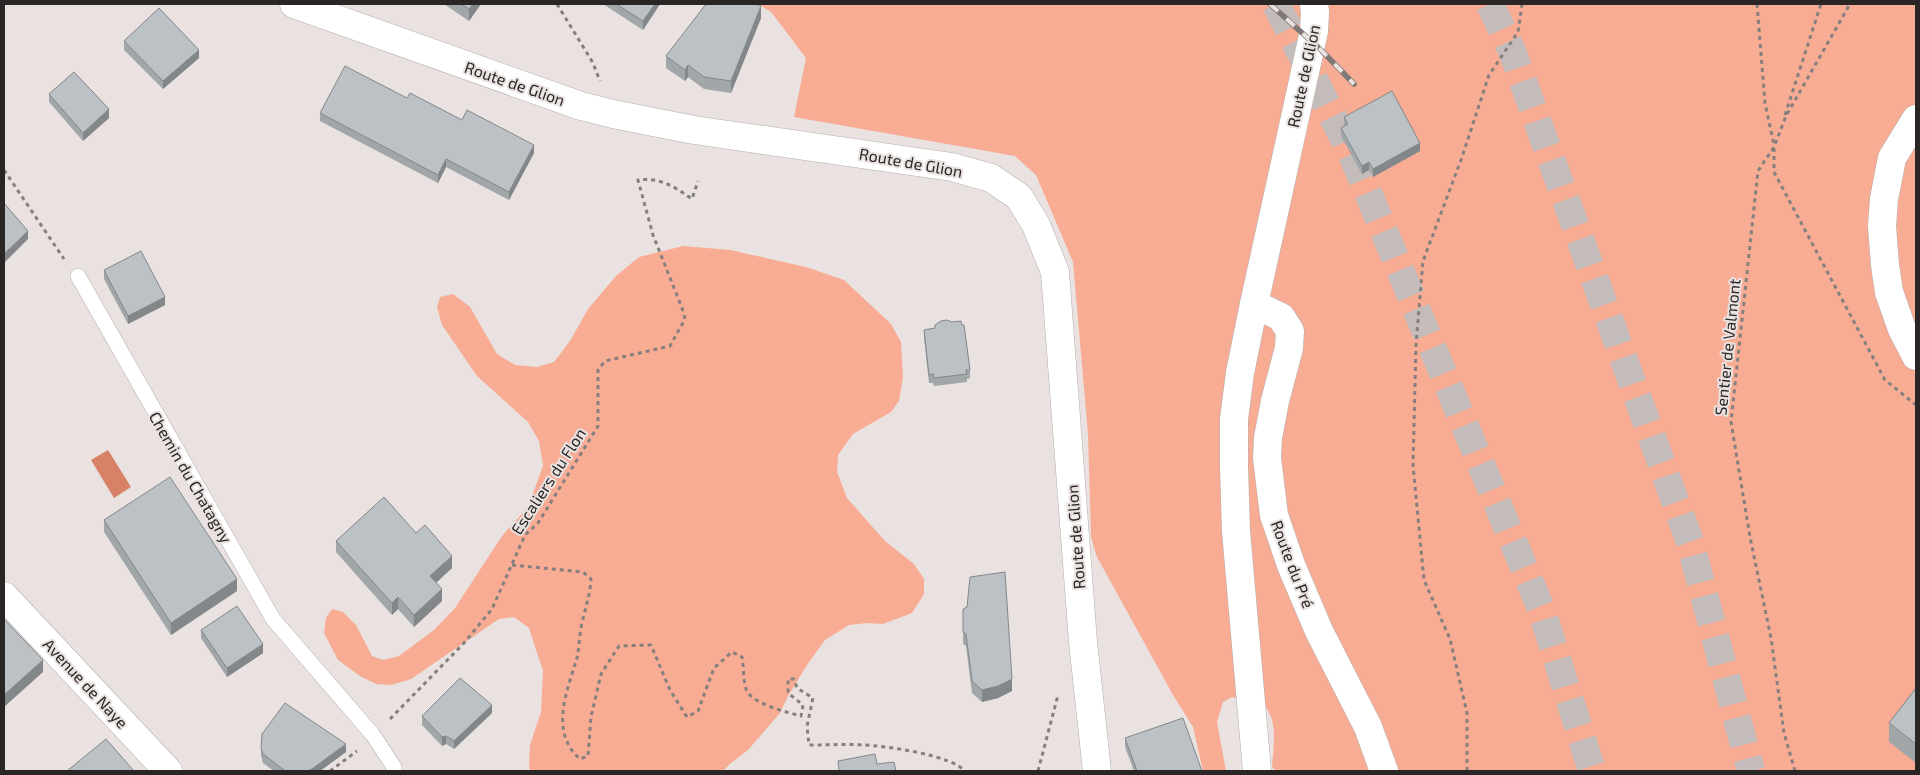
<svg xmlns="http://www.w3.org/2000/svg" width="1920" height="775" font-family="'Exo 2',sans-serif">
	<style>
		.green { fill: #f8ac94 }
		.water { fill: #d78267 }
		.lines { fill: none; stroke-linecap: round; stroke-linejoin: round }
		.motorway-tunnel { stroke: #c3bcbb; stroke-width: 28; stroke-dasharray: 28 14; stroke-linecap: butt }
		.service-casing { stroke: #b6afad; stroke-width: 16 }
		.minor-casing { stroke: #b6afad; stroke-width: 29 }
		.tertiary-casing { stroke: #b6afad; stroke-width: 29 }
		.path { stroke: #85807f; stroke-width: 3; stroke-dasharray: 4 4; stroke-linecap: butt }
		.service { stroke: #fff; stroke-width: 15 }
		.minor { stroke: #fff; stroke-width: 28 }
		.tertiary { stroke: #fff; stroke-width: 28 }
		.rail-casing { stroke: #7e7977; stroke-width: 5.5 }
		.rail { stroke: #e9e2e0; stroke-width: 4; stroke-dasharray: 11; stroke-linecap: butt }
		.wall { fill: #a1a6a9 }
		.shaded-wall { fill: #83878a }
		.building { fill: #bbc1c5; stroke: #83878a }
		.labels { text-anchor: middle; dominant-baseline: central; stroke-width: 4; stroke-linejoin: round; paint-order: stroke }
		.street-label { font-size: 16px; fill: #292625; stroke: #e9e2e0 }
	</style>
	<rect width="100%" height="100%" fill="#e9e2e0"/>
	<g class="green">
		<path d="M758,4H1916V771H1276L1272,767C1273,748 1280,715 1260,703C1253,699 1240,699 1232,697L1223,702L1217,722L1226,771H1203L1193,727L1173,695L1097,557L1091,537L1088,434L1073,262L1036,175L1015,156L794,117L806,58L771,12Z"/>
		<path d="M683,246L730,250L806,267L844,280L891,324L901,342L903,377L899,401L891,412L853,434L838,455L837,472L847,498L885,541L914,564L924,579V594L912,613L883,624L867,623L849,625L825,640L807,665L787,698L780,713L748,750L731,763L723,771H530L529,765L530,745L541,712L543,671L529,628L514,617L499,619L411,679L391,685L376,684L360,676L338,660L324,633L326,618L332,609L343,612L356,625L372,656L383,660L399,656L434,630L455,608L502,536L528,507L543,466L539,441L528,422L477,376L442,325L437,307L440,297L453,294L470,307L497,354L515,365L537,367L554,362L570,341L588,309L616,276L639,257Z"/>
	</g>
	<path class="water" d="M108,450L131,487L114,498L91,460Z"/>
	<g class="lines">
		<g class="motorway-tunnel">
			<path d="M1276,4L1354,159L1542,611L1592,771"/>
			<path d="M1490,4L1512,51L1690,542L1751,771"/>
		</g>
		<defs>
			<path id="service" d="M78,276L273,619L373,735L394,767V771"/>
			<g id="minor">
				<path d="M1916,119L1892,158L1884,199L1882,226L1885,265L1889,292L1902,329L1916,356"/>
				<path d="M1254,304L1281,317L1290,331L1289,348L1275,401L1268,438L1267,458L1274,515L1291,565L1319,631L1368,727L1384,771"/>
				<path d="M4,596L168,771"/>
			</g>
			<g id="tertiary">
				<path d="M294,4L581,106L613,114L694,130L952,167L991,178L1019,197L1036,225L1055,272L1083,642L1097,771"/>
				<path d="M1257,771L1236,531L1234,466V419L1240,373L1254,304L1314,31L1315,12L1314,4"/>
			</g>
		</defs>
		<use href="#service" class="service-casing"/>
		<use href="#minor" class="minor-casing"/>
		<use href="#tertiary" class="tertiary-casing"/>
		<g class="path">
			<path d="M557,4L593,63L600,81"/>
			<path d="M1757,4L1765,103L1774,145"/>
			<path d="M1785,115L1821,4"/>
			<path d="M1774,148V172L1885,380L1916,405"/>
			<path d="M4,170L64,259"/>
			<path d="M512,565L583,572L591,579C590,597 584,611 581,628C579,638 579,649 577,658C567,691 549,732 580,759L588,756L591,717L601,674L619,646L651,645L670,690L687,717L698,711L714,668L732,652L742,657C744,667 743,679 746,689C751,704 787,712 801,716L803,705L788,693V679H794L797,688L813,698L807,726L809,745C828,745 846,744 864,745C887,746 950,755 965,771"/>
			<path d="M390,719L464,643L492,609L525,535L538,523L598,426V370L605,361L670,346L685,319L682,308L653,235L638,180C660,177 675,187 692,199L698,181"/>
			<path d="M330,771L357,751"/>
			<path d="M1038,771L1058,695"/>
			<path d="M1467,771V713L1450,639L1424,580L1413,465L1416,345L1423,261L1461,160L1489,75L1518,32L1522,4"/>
			<path d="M1795,771L1784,733L1771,638L1750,537L1731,422L1758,171L1774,147L1786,116L1850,4"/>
		</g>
		<use href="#service" class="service"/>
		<use href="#minor" class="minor"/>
		<use href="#tertiary" class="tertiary"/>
		<defs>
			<path id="rail" d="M1270,4L1321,50L1354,84"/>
		</defs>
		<use href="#rail" class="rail-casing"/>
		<use href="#rail" class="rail"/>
	</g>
	<g class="wall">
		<path d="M444,4H481L469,21Z"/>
		<path d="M603,4H660L643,30Z"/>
		<path d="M761,18L731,93L704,89L688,77L685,81L666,68V56Z"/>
		<path d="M124,41L199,58L163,89L124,50Z"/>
		<path d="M49,94L109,118L83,141L49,102Z"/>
		<path d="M407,98L462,120L534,153L509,200L446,167L438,183L320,121V113Z"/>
		<path d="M1344,117L1420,151L1373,177L1369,170L1362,174L1341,136V128L1344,126Z"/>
		<path d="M104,270L165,305L128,324L104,279Z"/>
		<path d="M924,330L970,370V378L967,379V382L934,386L933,383H929L924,338Z"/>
		<path d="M104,520L237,591L171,635L104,532Z"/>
		<path d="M416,533L452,568L436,583L442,601L414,627L398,609L392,615L336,552V541Z"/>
		<path d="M963,609L1012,691L998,698L982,702L972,693L966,646L963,644Z"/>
		<path d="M201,630L263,653L227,677L201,638Z"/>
		<path d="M1916,688V763L1889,742V723Z"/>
		<path d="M492,713L454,749L446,744L442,746L422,725V716Z"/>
		<path d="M1125,738L1202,771H1134L1125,747Z"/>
		<path d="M261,748L346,752L320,771H274L263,763L261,756Z"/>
	</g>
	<g class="shaded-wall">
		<path d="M473,4H481L469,21V9Z"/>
		<path d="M655,4H660L643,30V21Z"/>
		<path d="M761,6V18L731,93V81Z"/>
		<path d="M199,50V58L163,89V81Z"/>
		<path d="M688,65V77L685,81V70Z"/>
		<path d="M109,109V118L83,141V133Z"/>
		<path d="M1420,143V151L1373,177V169Z"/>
		<path d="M534,145V153L509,200V192Z"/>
		<path d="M446,159V167L438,183V175Z"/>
		<path d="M1369,162V170L1362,174V166Z"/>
		<path d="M28,231V239L4,263V254Z"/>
		<path d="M165,297V305L128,324V316Z"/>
		<path d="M452,556V568L430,588V576Z"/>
		<path d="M237,579V591L171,635V623Z"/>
		<path d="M442,589V601L414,627V615Z"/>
		<path d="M398,597V609L392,615V603Z"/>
		<path d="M263,644V653L227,677V668Z"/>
		<path d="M43,660V672L4,707V695Z"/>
		<path d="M1012,679V691L998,698L982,702V690Z"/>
		<path d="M492,705V713L454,749V741Z"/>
		<path d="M446,736V744L442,746V737Z"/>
		<path d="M346,744V752L320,771H307Z"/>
	</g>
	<g class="building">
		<path d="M461,4H473L469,9Z"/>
		<path d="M616,4H655L643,21Z"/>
		<path d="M706,4H757L761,6L731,81L704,77L688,65L685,70L666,56Z"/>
		<path d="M159,8L199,50L163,81L124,41Z"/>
		<path d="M345,66L407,98L410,93L462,120L467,110L534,145L509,192L446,159L438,175L320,113Z"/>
		<path d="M74,72L109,109L83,133L49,94Z"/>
		<path d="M1392,91L1420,143L1373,169L1369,162L1362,166L1341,128L1348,124L1344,117Z"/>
		<path d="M4,203L28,231L4,254Z"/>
		<path d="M141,251L165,297L128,316L104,270Z"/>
		<path d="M947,320L952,322L961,321L962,325H964L970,370H966L967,374L934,378L933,374L929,375L924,330L935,328V325L941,321Z"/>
		<path d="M170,477L237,579L171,623L104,520Z"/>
		<path d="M384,497L416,533L425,525L452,556L430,576L442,589L414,615L398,597L392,603L336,541Z"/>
		<path d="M1005,572L1012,679L998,686L982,690L972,681L966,634L963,632V609L967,607L970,577Z"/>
		<path d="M237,606L263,644L227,668L201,630Z"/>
		<path d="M4,619L43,660L4,695Z"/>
		<path d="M460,678L492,705L454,741L446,736L442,737L422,716Z"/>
		<path d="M1916,688V744L1889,723Z"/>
		<path d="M285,703L346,744L312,769L307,771H285L263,754L261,748L262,734Z"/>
		<path d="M1183,718L1202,771H1137L1125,738Z"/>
		<path d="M106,739L134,771H67Z"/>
		<path d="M875,754L877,764L894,762L896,771H839L838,761Z"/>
	</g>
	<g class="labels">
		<g class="street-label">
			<text transform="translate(1303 76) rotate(-78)">Route de Glion</text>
			<text transform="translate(515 83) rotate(19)">Route de Glion</text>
			<text transform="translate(911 162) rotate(10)">Route de Glion</text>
			<text transform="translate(1727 347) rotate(-84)">Sentier de Valmont</text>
			<text transform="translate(191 477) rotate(60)">Chemin du Chatagny</text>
			<text transform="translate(548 481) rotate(-57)">Escaliers du Flon</text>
			<text transform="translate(1075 537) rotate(-94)">Route de Glion</text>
			<text transform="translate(1293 564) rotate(69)">Route du Pré</text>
			<text transform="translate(86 683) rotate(47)">Avenue de Naye</text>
		</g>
	</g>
	<rect width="1920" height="775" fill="none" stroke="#292625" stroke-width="10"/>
</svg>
